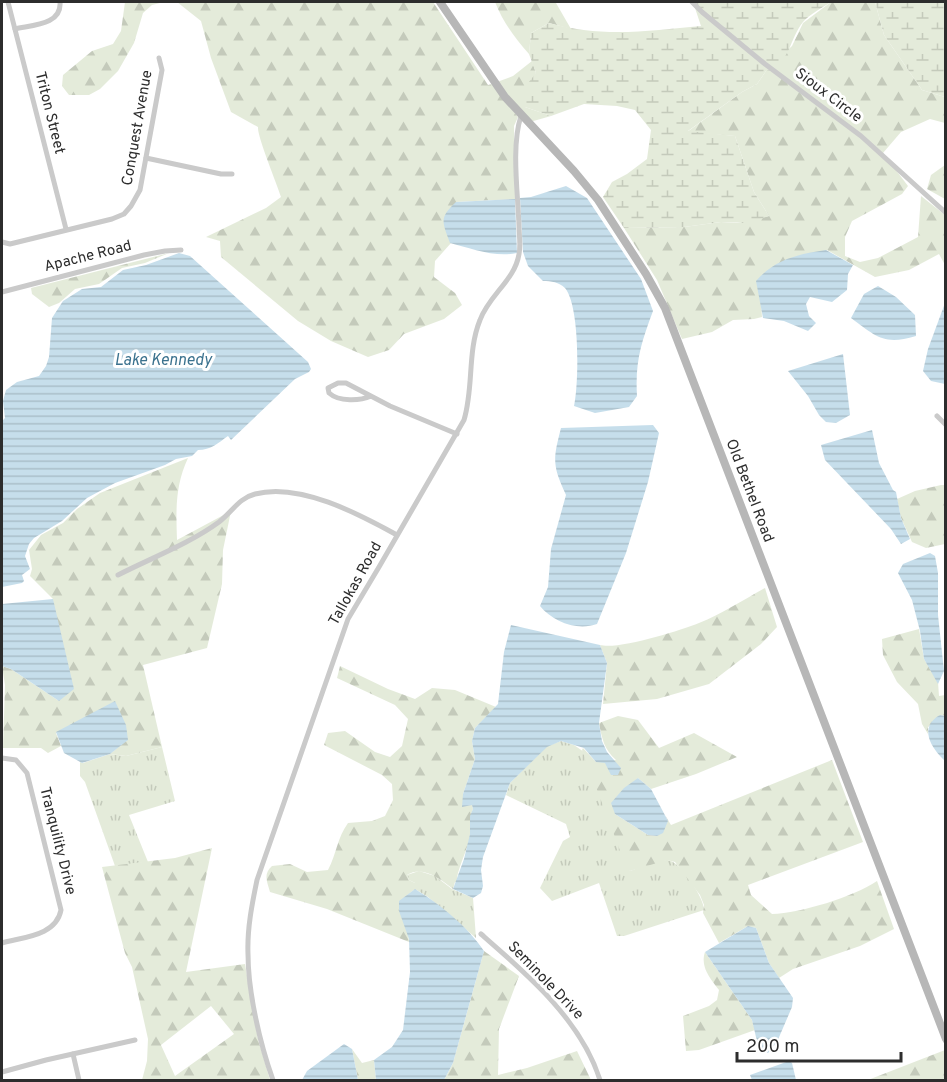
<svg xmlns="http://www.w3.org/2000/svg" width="947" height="1082" font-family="Overpass,sans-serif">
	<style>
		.grass { fill: url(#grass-tufts) }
		.forest { fill: url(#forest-firs); fill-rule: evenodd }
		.wetland { fill: url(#wetland-marsh) }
		.water { fill: url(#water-rules) }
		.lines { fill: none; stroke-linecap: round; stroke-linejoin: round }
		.street { stroke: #cacaca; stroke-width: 5 }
		.secondary { stroke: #b7b7b7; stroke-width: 8 }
		.labels { text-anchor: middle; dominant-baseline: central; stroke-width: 6; stroke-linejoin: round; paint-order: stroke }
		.street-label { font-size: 15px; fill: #2d2d2d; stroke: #fff }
		.water-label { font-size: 16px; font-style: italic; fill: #3b728e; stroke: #fff }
	</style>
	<defs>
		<pattern id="grass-tufts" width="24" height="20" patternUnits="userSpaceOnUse" patternTransform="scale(1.5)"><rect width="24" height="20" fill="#e4ebda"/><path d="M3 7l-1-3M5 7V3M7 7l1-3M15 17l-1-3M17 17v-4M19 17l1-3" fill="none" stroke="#c4cabb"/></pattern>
		<pattern id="forest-firs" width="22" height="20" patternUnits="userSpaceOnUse" patternTransform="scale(1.5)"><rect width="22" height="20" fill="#e4ebda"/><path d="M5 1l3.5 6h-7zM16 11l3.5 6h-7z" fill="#c4cabb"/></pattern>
		<pattern id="wetland-marsh" width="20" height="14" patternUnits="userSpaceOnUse" patternTransform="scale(1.5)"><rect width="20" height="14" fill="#e4ebda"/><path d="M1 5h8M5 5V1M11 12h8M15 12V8" fill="none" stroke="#c4cabb"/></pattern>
		<pattern id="water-rules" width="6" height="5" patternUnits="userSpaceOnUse" patternTransform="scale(1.5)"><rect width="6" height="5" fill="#c6deeb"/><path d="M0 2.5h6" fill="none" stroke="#aabfca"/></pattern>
	</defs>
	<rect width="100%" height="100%" fill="#fff"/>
	<g class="grass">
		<path d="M561,741L574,745L584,752L630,871C641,867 655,860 667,860C679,859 705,899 704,910L624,936H617L599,883L552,901L540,888L563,841L570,837L566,824L506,795L510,783L547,746Z"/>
		<path d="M162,747L175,801L129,815L148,862L115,866L85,782L80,776V762L83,763L110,754L126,756Z"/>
		<path d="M419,871L435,876L452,889L473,898L476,938L428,897L415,889V883L409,880L407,875Z"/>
	</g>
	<g class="forest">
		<path d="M125,2H164L152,5L143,13L134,43L118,71L100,89L89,95H69L62,86L63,75L92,51L113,44L121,31Z"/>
		<path d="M177,2H433L488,85L492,84L518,117L514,126L515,199L456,202L451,243L435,261L434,277L455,293L462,305L444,319L404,334L389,350L368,357L331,341L298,321L221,257L220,241L206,237L266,208L281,197C277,184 257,136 258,127L231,112L211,58L201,21Z"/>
		<path d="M495,2H558L556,3L571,29L549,23L531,33L529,54C514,37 503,22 495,2Z"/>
		<path d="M831,2H875L884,35L922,90L945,97V123L930,119L901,132L883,153L908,186L902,194L852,221L845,237V256L860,262L878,258L918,237L921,196L945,215V265L939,254L909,270L875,277L827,250L761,303L762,317L754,319L733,320L712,332L682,339L657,280L624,228L684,227L721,222L738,223L769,216L754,192L735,136L687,132L742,92L757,84L766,71L792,46L803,23Z"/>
		<path d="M532,61L536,73L525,107L551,116L530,122L497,82L513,76Z"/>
		<path d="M945,165V199L927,189L931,175Z"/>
		<path d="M169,253L145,263L122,268L99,284L75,289L59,303L49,307L32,294L31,288Z"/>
		<path d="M188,458C175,486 176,510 177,540L231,511L223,550L222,584L207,648L143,665L162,747L126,756L110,754L128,739L56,733L61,746L48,753L41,748H3L5,685L2,666L11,669L59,701L53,599L30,576L32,569L29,550L41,535L63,523L77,509L100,493Z"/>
		<path d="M941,485H945V544L926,548L912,542L901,518L897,499L915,491Z"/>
		<path d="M765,588L777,627L761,644L709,684L657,699L603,704L607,663L600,645C618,650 679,631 699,623C722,614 743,600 765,588Z"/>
		<path d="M919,629L924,659L938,682L939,696L945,695V716L940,715L928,727V734L922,724L918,704L897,682L883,655L882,639Z"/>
		<path d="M340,666L388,689L415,699L432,688L455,690L496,707L475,728L472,741L475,759L463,794V806L472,805L473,809C469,818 471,825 470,834C469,848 456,871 457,882H455L453,889C440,879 423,865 407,875L409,880L415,883V889L405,897L409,942L327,909L270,892C267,881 263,874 272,866L290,864L307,872L328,870C337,853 337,838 348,823L372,821L385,816L393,800L392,784L382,775L324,745L328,733L345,731L375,752L390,757L402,746L408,719L395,705L337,678Z"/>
		<path d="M618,716L638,720L659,748L694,733L737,757L696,774L651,789L638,778L615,814L648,835L657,836L668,821L665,815L671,825L832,760L863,842L748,885L751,895L772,914C801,913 853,897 877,881L894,929L860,946L793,969L779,978L769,963L756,928L748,926L719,943L703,913L704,905L700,895L675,862L667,860L630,871L627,869L582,750L583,748L596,762L616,760C604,749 602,739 599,723Z"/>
		<path d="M212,848L186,972L245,964L258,1039L270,1080H142L147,1061L148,1039L132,967L125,953L102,867L175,858ZM211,1006L234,1034L175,1076L161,1045Z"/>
		<path d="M484,951L519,976L499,1029L498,1075L527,1068L577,1051L591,1080H444L453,1063Z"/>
		<path d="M705,952L752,1020L755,1030L699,1050L686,1051L683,1016L709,1006L717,1000L719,990C710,978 700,967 705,952Z"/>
		<path d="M352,1049L362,1063L374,1060L376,1080H358Z"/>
		<path d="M945,1050V1080H868Z"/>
	</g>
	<g class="wetland">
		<path d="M693,2H831C822,8 810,14 803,22C789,39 791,63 766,71L757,84L742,92L688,131L735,136L754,192L769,216L748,223L721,222L684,227L624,228L603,197L612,182L627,174L647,159L651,130L635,110L617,106L584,104L551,116L525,107V87L536,73L529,54L531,33L549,23C601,38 649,31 701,26Z"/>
		<path d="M875,2H945V97L922,90L884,35Z"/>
	</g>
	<g class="water">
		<path d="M566,186L587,198L641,279L653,311C641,343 635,362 637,396L629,407L595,413L574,406C579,383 580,306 565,288C559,282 551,281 543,281L528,266L523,252L520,198L531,197Z"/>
		<path d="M515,199L517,253C495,258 470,248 450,243C442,221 439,218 456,202Z"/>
		<path d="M826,250L853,265L848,274L847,290L832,302L810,297L806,304L809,316L816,323L808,331L784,321L763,318L756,281C775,259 799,254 826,250Z"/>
		<path d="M179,253L190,256L308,362L311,369L309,372L295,379L231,440L228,436C218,443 211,450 198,450L192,456L176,459L165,465L115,483L87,498L62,521L34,538L29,544L25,556L30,569L22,575L24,581L22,583L2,587V421L5,418L3,401L6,390L17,382L39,376L46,366L49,357L52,318L63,301L82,289L101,287L123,270L146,265Z"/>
		<path d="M878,286L896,297L915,315L916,336C883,346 876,336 851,318L864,294Z"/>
		<path d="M945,303H946L945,384L931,381L923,371L928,349Z"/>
		<path d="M843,354L850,415L836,423L826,422L819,415L808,396L788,371Z"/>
		<path d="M653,425L659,433L648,482L626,553L597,624C577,631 553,622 540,606L548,587L551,549L566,495C552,465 553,459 561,428Z"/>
		<path d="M872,430L879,463L893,490L896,492L901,518L910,539L901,544L891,529L825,460L821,445Z"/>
		<path d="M930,553L935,556L938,573V615L944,671L938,684L924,659L920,631L912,600L898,573L903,564Z"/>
		<path d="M53,599L74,689L59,701L11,669L2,666V604Z"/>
		<path d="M511,625L600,645L607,663L599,723L602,741L607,752L621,768L618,775H611L605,763L596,762L584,748L561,741L547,747L510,783L483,857L481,870L483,886L481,893L473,898L453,889L464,859L470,834V816L473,809L472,805L462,807L463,794L475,759L472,741L475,728L498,704L504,652Z"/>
		<path d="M115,701L126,725L128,740L110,754L82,763L64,753L56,732Z"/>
		<path d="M940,715L945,716V761C931,748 918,727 940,715Z"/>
		<path d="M638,778L651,789L668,821L663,833L657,836L648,835L615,814L611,803L624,788Z"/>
		<path d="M415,889C440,904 468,927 484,951L453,1063L444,1080H376L374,1060L392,1047L403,1030L410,972L409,939L399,911V901Z"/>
		<path d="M748,926L756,928L769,963L793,998L792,1007L777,1042L768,1053L759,1050L752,1020L705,952Z"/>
		<path d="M344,1044L352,1049L358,1080H302L307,1071Z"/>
		<path d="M789,1061L792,1063L796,1080H752L750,1075Z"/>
	</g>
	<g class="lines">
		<g class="street">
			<path d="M8,2L66,229"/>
			<path d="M692,2L702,12L765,64L861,136L946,213"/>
			<path d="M15,29C32,25 62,25 60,2"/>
			<path d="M146,158L221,174H232"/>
			<path d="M2,242L10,244L112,219L124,214L131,206L140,190L162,70L159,58"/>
			<path d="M2,292L144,255L165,251L181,250"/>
			<path d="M371,396C360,401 339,402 329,393L328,388L338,383H346L390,406L457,434"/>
			<path d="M937,416L946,425"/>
			<path d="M118,575C151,558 189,544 219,522C232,512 239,498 255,494C299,482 359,514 397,535"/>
			<path d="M2,758L16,760L27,773L61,910C56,936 23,937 2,943"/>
			<path d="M481,934C528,975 581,1020 600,1080"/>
			<path d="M73,1054L79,1080"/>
			<path d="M2,1072L46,1060L135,1040"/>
			<path d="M273,1080C260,1044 248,992 248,954C247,929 252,904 257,880L348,619L379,567L464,420C474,387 467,352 480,320C489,295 515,280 519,254C521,245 519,235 519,226C518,194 511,146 521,116"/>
		</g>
		<path class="secondary" d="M440,2L505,97L574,171L598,200L646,274L665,308L946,1039"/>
	</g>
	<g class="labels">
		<g class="street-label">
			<text transform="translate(828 96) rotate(37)">Sioux Circle</text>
			<text transform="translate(49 113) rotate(76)">Triton Street</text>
			<text transform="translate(138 128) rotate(-80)">Conquest Avenue</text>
			<text transform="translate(88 257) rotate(-14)">Apache Road</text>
			<text transform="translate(749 491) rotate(69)">Old Bethel Road</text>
			<text transform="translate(356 584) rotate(-61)">Tallokas Road</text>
			<text transform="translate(57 841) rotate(76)">Tranquility Drive</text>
			<text transform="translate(545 981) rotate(46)">Seminole Drive</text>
		</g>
		<g class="water-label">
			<text x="163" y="361">Lake Kennedy</text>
		</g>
	</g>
	<rect width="947" height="1082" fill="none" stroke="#2d2d2d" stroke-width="6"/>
	<path d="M737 1052v9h164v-9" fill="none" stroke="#2d2d2d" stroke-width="3"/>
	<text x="746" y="1052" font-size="18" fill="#2d2d2d" stroke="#ffffff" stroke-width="4.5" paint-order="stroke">200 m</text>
</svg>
